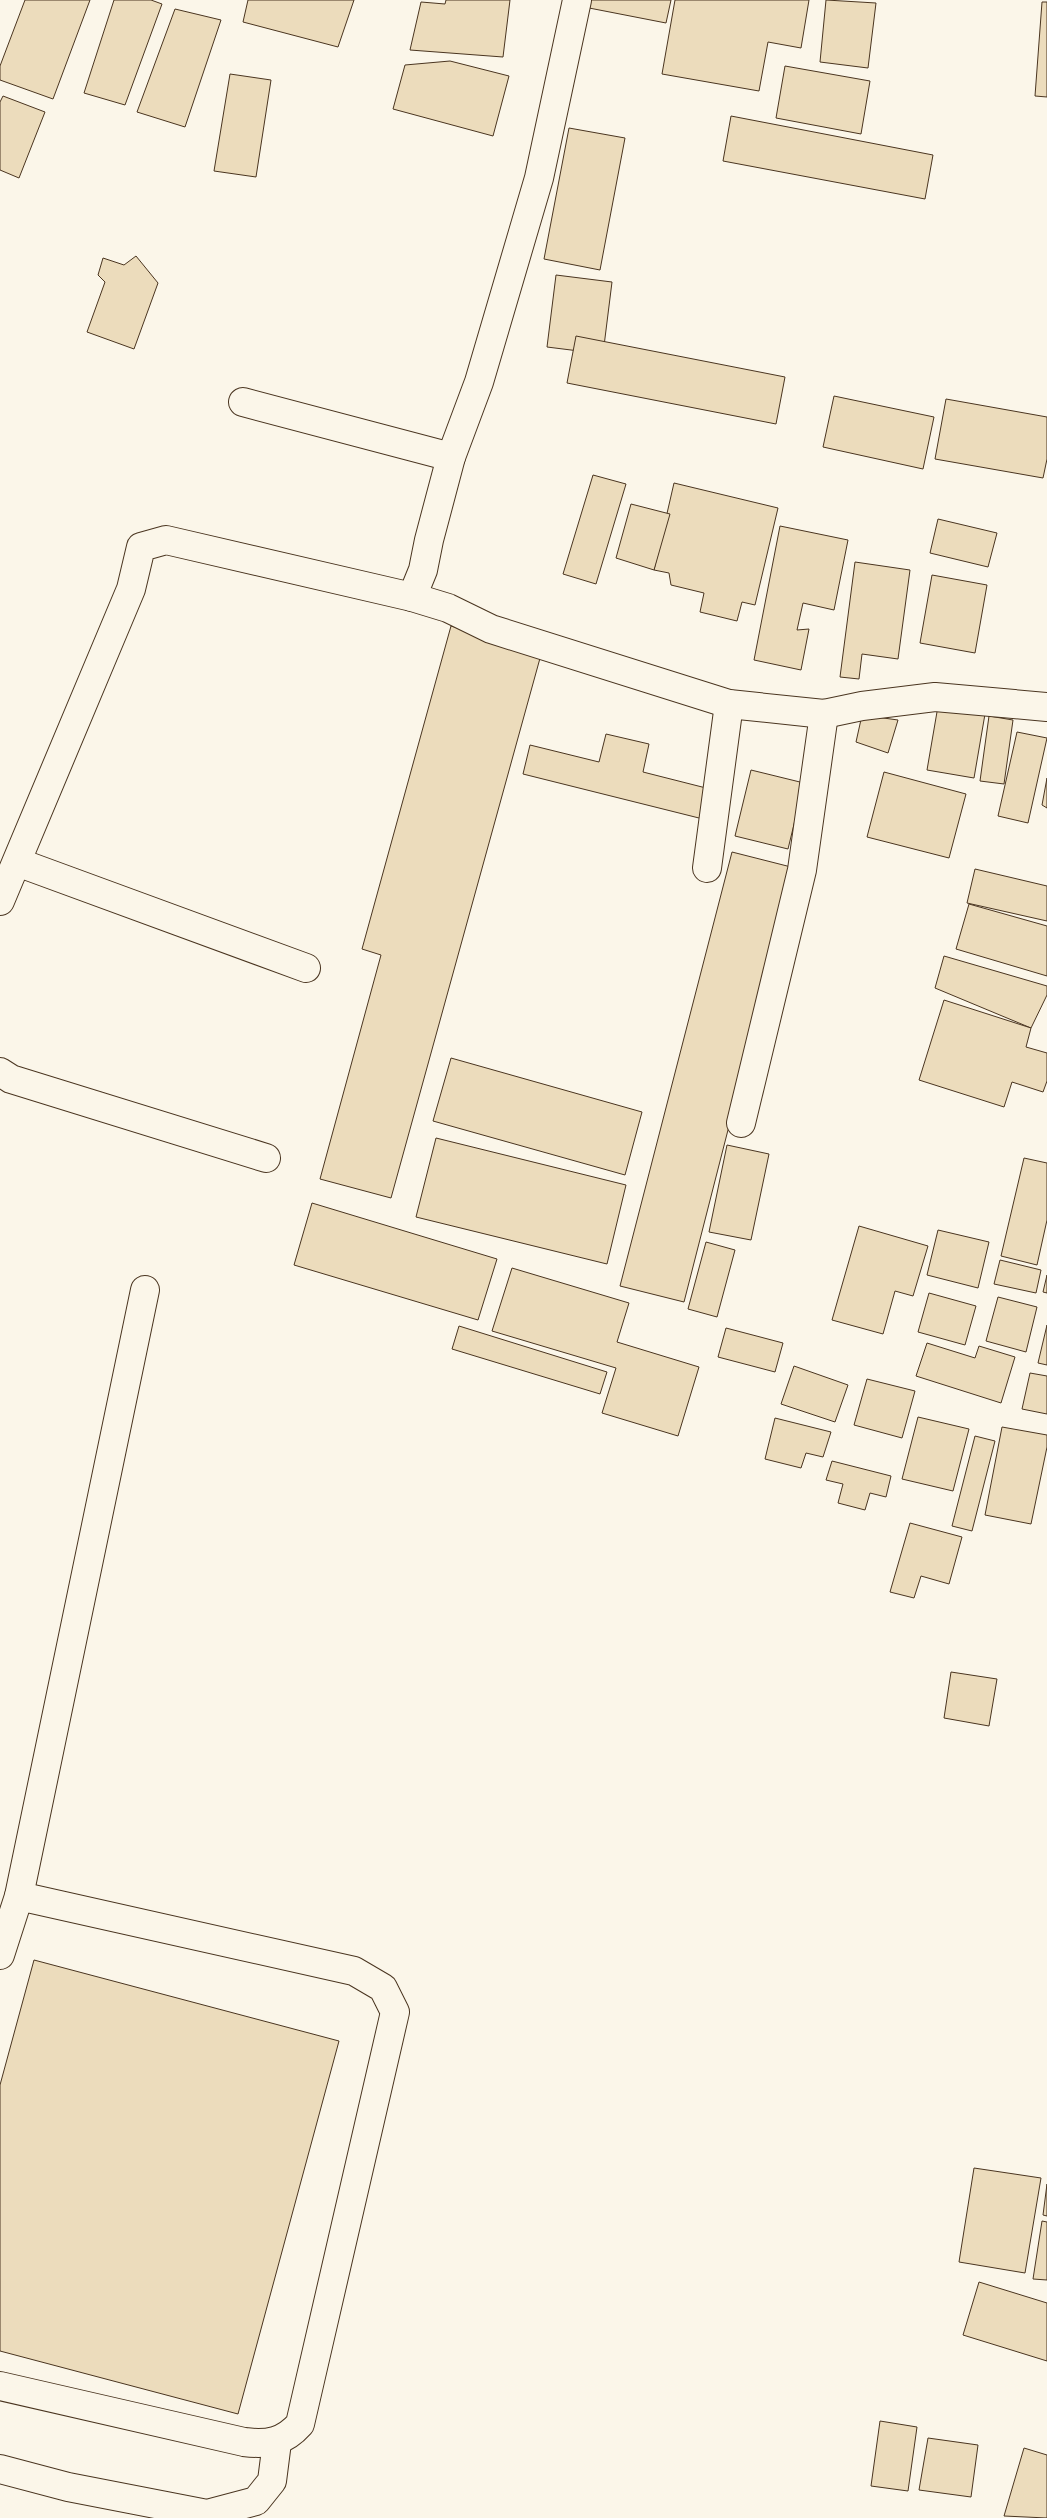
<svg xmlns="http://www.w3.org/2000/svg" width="1047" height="2518" font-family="Roboto,sans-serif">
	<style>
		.building { fill: #ecdcbc; stroke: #4a3520 }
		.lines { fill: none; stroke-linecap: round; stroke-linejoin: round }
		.minor-casing { stroke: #4a3520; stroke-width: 30 }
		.minor { stroke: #fbf6e9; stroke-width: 28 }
	</style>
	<rect width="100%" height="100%" fill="#fbf6e9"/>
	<g class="building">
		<path d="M25,0H90L53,99L0,80V66Z"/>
		<path d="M114,0H151L162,4L125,105L84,93Z"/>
		<path d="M248,0H354L338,47L243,22Z"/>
		<path d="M446,0H510L503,57L410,50L421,2L445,4Z"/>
		<path d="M586,0H671L666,23L584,7Z"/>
		<path d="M675,0H809L801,48L768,42L759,91L662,74Z"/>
		<path d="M826,0L876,3L868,68L820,62Z"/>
		<path d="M1042,2H1047V97L1035,96Z"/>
		<path d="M175,9L221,20L185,127L137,112Z"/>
		<path d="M450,61L509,76L493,136L393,109L405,65Z"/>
		<path d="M785,66L870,81L861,134L776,118Z"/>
		<path d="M230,74L271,80L256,177L214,171Z"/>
		<path d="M3,96L45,112L19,178L0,170V102Z"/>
		<path d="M731,116L933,155L925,199L723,161Z"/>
		<path d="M569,128L625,138L600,270L544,259Z"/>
		<path d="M136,256L158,283L134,349L87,332L105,282L98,275L103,258L124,265Z"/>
		<path d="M556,275L612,282L603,354L547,347Z"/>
		<path d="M576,336L785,377L776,424L567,383Z"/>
		<path d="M834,396L934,417L923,469L823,447Z"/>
		<path d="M946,399L1047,417V459L1043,478L935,459Z"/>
		<path d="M593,475L626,484L596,584L563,574Z"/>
		<path d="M674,483L778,508L755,605L742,602L737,621L700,612L704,593L671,585L669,573L654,570Z"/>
		<path d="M631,504L670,514L654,570L616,558Z"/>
		<path d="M938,519L997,533L988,567L930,553Z"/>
		<path d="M780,526L848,540L834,610L803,603L797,630L809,629L801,670L754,660Z"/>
		<path d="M855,562L910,570L898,659L862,654L859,679L840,677Z"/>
		<path d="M932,575L987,585L975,653L920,643Z"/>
		<path d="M451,626L542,651L391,1198L320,1179L381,955L362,949Z"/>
		<path d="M938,706L985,714L974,778L927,770Z"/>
		<path d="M862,715L898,720L888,753L856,742Z"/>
		<path d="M989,716L1013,720L1004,784L980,781Z"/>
		<path d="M1017,732L1047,738L1028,823L998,816Z"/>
		<path d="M606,734L649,744L643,772L710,789L703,819L523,774L530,745L599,762Z"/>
		<path d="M751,770L804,783L788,849L735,836Z"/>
		<path d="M884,772L966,794L949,858L867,837Z"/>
		<path d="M1047,778V808L1042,805Z"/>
		<path d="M732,852L795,868L684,1302L620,1286Z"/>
		<path d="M975,869L1047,886V921L967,903Z"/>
		<path d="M969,904L1047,926V976L956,949Z"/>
		<path d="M944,956L1047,986V995L1031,1028L935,988Z"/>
		<path d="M944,1000L1031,1028L1026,1047L1047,1053V1081L1043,1092L1012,1082L1004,1107L919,1080Z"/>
		<path d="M451,1058L642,1112L625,1175L433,1121Z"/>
		<path d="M436,1138L626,1185L607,1264L416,1217Z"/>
		<path d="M727,1145L769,1154L751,1240L709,1232Z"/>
		<path d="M1024,1158L1047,1163V1220L1037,1265L1001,1256Z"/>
		<path d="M312,1203L497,1259L478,1320L294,1265Z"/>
		<path d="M859,1226L928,1246L913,1296L895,1291L883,1334L832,1320Z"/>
		<path d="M938,1230L989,1242L978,1288L927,1275Z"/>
		<path d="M706,1242L735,1250L717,1317L688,1309Z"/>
		<path d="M1000,1260L1041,1270L1036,1293L994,1284Z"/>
		<path d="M512,1268L629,1303L617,1342L699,1367L678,1436L602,1413L616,1368L492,1331Z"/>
		<path d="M1047,1275V1293L1043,1292Z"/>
		<path d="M929,1293L976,1306L965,1345L918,1332Z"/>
		<path d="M998,1297L1037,1307L1026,1352L986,1341Z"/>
		<path d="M1047,1325V1365L1038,1363Z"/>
		<path d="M459,1326L607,1372L600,1394L452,1349Z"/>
		<path d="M726,1328L783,1343L775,1372L718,1357Z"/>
		<path d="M927,1343L975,1358L979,1346L1015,1357L1001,1403L916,1376Z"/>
		<path d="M794,1366L848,1385L835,1422L781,1404Z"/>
		<path d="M1030,1373L1047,1376V1414L1022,1409Z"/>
		<path d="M867,1379L915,1391L902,1438L854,1425Z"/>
		<path d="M918,1417L969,1429L953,1491L902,1479Z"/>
		<path d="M775,1418L831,1432L823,1457L806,1453L801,1468L765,1459Z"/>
		<path d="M1002,1427L1047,1435V1447L1031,1524L985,1515Z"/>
		<path d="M975,1436L995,1441L972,1531L952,1526Z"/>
		<path d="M832,1461L891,1476L886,1497L870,1493L865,1510L838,1503L843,1484L826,1480Z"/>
		<path d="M910,1523L962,1537L949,1584L921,1576L914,1598L890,1592Z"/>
		<path d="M951,1672L997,1679L989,1726L944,1718Z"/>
		<path d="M34,1960L339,2041L238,2414L0,2351V2085Z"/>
		<path d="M974,2168L1041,2178L1025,2273L959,2262Z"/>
		<path d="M1047,2184V2216L1043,2215Z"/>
		<path d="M1042,2221L1047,2222V2280L1033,2279Z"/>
		<path d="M979,2282L1047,2303V2361L963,2335Z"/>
		<path d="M880,2421L917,2427L908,2491L871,2486Z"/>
		<path d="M928,2438L978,2445L971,2497L919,2490Z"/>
		<path d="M1024,2448L1047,2455V2518L1004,2516Z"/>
	</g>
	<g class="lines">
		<defs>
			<g id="minor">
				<path d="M577,0L539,178L479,382L451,457L429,540L423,570L412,597L448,608L491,629L729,704L824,714L862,706L935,697L1047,707"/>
				<path d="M243,402L451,457"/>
				<path d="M17,862L306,968"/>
				<path d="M707,868L729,704"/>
				<path d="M0,901L131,589L141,547L166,540L412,597"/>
				<path d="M0,1072L11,1079L266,1158"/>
				<path d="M741,1123L802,870L824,714"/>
				<path d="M19,1896L145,1290"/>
				<path d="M0,1955L19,1896L354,1971L383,1988L395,2012L300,2424C284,2442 268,2445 244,2442L0,2386"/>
				<path d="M0,2469L68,2487L207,2514L256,2501L272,2481L277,2442"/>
			</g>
		</defs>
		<use href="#minor" class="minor-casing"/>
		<use href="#minor" class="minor"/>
	</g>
</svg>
